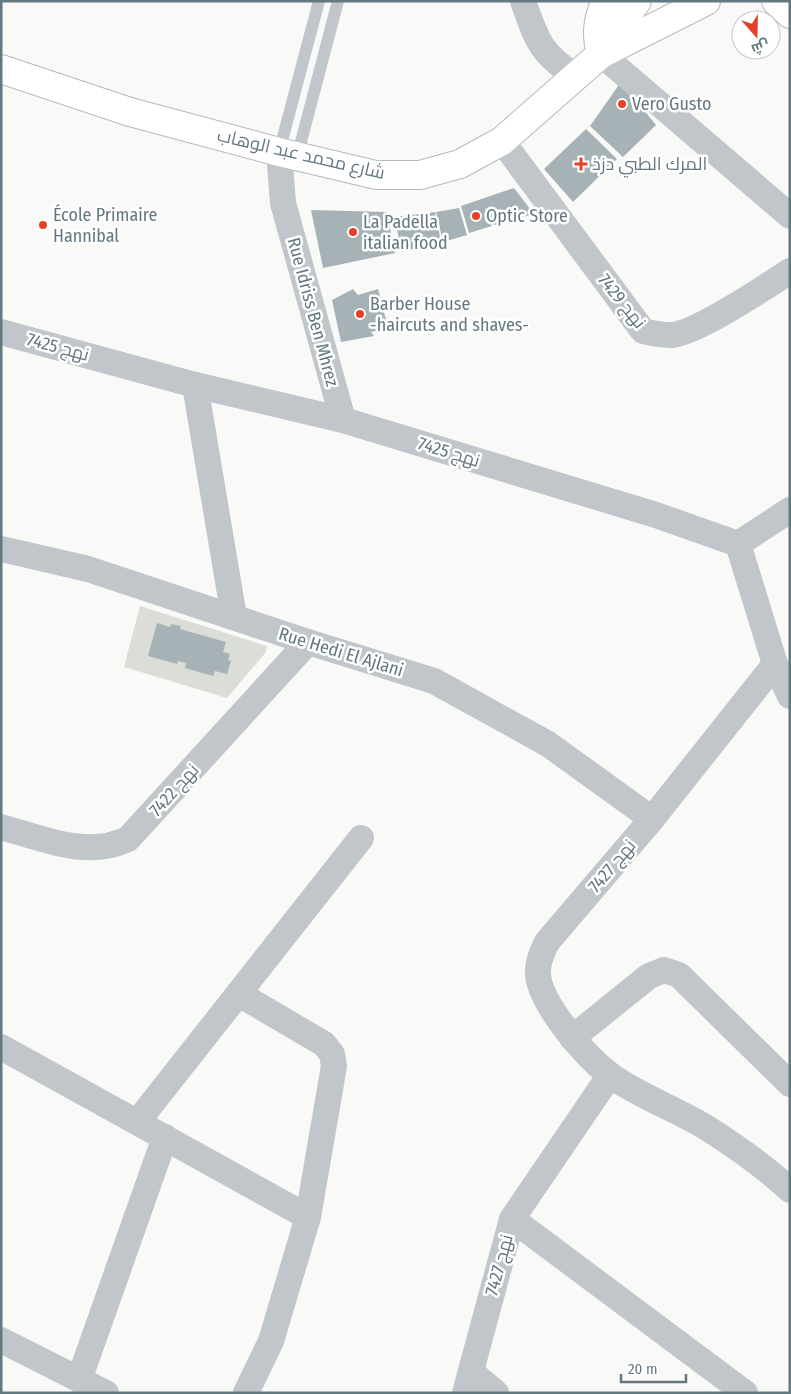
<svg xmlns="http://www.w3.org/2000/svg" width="791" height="1394" font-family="'Fira Sans Condensed',Cairo,sans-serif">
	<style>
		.green { fill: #daded6 }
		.building { fill: #a7b2b6 }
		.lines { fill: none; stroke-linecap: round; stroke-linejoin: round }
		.secondary-casing { stroke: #b2babe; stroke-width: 30 }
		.highway-casing { stroke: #b3b9bc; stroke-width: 30 }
		.lane { stroke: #c0c6c9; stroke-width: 12 }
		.street { stroke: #c0c6c9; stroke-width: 26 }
		.secondary { stroke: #fff; stroke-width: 28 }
		.highway { stroke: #fff; stroke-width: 28 }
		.poi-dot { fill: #e74029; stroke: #fff; stroke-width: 2 }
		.labels { text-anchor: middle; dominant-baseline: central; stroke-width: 5; stroke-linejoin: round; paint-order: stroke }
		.poi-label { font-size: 18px; fill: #647882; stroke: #fff; text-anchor: start }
		.street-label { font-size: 18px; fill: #647882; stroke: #fff }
	</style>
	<rect width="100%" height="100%" fill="#f9f9f7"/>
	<path class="green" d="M140,606L267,646L266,652L227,698L124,667Z"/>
	<g class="building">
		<path d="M621,82L656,125L623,157L590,126Z"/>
		<path d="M586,129L617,159L573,202L544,169Z"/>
		<path d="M514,188L534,214L494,225L484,206L492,226L469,233L461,206Z"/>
		<path d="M459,208L467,235L443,242L436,212Z"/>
		<path d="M311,210L387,212L395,253L323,268Z"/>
		<path d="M435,212L441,242L401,252L395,217Z"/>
		<path d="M353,289L358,295L378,289L388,328L371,332L374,336L341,342L332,300Z"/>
		<path d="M157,623L170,627L171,624L181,626L180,629L226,642L223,652L230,654L228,660L231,661L227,674L215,671L213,676L185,668L186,663L178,661L177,664L148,656Z"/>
	</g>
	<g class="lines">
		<defs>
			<g id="secondary">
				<path d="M603,51L616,29L637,1"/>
				<path d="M1,69L130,112L279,152L376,175H420L460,164L502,141L601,54L706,1"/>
			</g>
			<g id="highway">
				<path d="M776,1L790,14"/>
				<path d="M601,54C596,35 597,20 606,1"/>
			</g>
		</defs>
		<use href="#secondary" class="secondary-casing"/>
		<use href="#highway" class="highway-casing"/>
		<g class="lane">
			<path d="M279,152L319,1"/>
			<path d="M297,157L338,1"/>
		</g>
		<g class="street">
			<path d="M523,1C537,40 539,52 575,76"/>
			<path d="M601,54L790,216"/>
			<path d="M502,141L643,331C651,333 661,335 670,335C694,335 767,286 790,271"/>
			<path d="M279,152L283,203L343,420"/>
			<path d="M1,332L195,385L343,420L656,515L738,544L775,664L790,696"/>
			<path d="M195,385L234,617"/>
			<path d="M738,544L790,510"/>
			<path d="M1,549L88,569L308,642L434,681L548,744L652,819"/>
			<path d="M775,664L652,819L547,942C542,952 537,963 538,975C541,1005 586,1057 610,1075C637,1095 678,1110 707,1128C737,1147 764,1166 790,1190"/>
			<path d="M1,827C43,838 86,859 128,839L308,642"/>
			<path d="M239,994L324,1044L332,1054L334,1066L308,1217L271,1341L246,1393"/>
			<path d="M572,1038L649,976L664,970L679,975L790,1084"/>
			<path d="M1,1047L308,1217"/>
			<path d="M138,1121L361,838"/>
			<path d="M512,1219L745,1393"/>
			<path d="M1,1340L106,1393"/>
			<path d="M471,1372L496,1393"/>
			<path d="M79,1380L165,1137"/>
			<path d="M465,1393L512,1219L610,1075"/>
		</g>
		<use href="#secondary" class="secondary"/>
		<use href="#highway" class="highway"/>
	</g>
	<g class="poi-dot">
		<circle cx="622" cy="104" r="5"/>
		<path d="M578.5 156.5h5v5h5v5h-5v5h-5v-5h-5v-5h5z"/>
		<circle cx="476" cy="216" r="5"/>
		<circle cx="43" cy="225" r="5"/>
		<circle cx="353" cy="232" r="5"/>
		<circle cx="360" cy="314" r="5"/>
	</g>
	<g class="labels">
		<g class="poi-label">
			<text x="632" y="104">Vero Gusto</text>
			<text x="592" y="164">المرك الطبي دزذ</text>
			<text x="53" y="215">École Primaire<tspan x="53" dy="21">Hannibal</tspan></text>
			<text x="486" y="216">Optic Store</text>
			<text x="363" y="222">La Padella<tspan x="363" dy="21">italian food</tspan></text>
			<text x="370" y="304">Barber House<tspan x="370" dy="21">-haircuts and shaves-</tspan></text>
		</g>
		<g class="street-label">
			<text transform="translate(301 154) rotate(13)">شارع محمد عبد الوهاب</text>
			<text transform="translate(622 301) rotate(51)">نهج 7429</text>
			<text transform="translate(313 312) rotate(75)">Rue Idriss Ben Mhrez</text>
			<text transform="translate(58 347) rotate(15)">نهج 7425</text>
			<text transform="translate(449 452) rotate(17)">نهج 7425</text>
			<text transform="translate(341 652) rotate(17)">Rue Hedi El Ajlani</text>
			<text transform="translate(174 790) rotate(-48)">نهج 7422</text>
			<text transform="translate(612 866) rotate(-50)">نهج 7427</text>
			<text transform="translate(499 1265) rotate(-75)">نهج 7427</text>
		</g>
	</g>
	<rect width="791" height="1394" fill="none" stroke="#647882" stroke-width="5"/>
	<g transform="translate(756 35) rotate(160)"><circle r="24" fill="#ffffff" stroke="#c1c9cd"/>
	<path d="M0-4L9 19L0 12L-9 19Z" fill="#e74029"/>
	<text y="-8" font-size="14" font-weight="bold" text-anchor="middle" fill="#647882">ش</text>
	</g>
	<path d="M621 1374v8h65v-8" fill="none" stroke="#647882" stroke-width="2.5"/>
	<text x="628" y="1374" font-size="15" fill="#647882" stroke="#ffffff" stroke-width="4" paint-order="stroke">20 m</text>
</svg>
